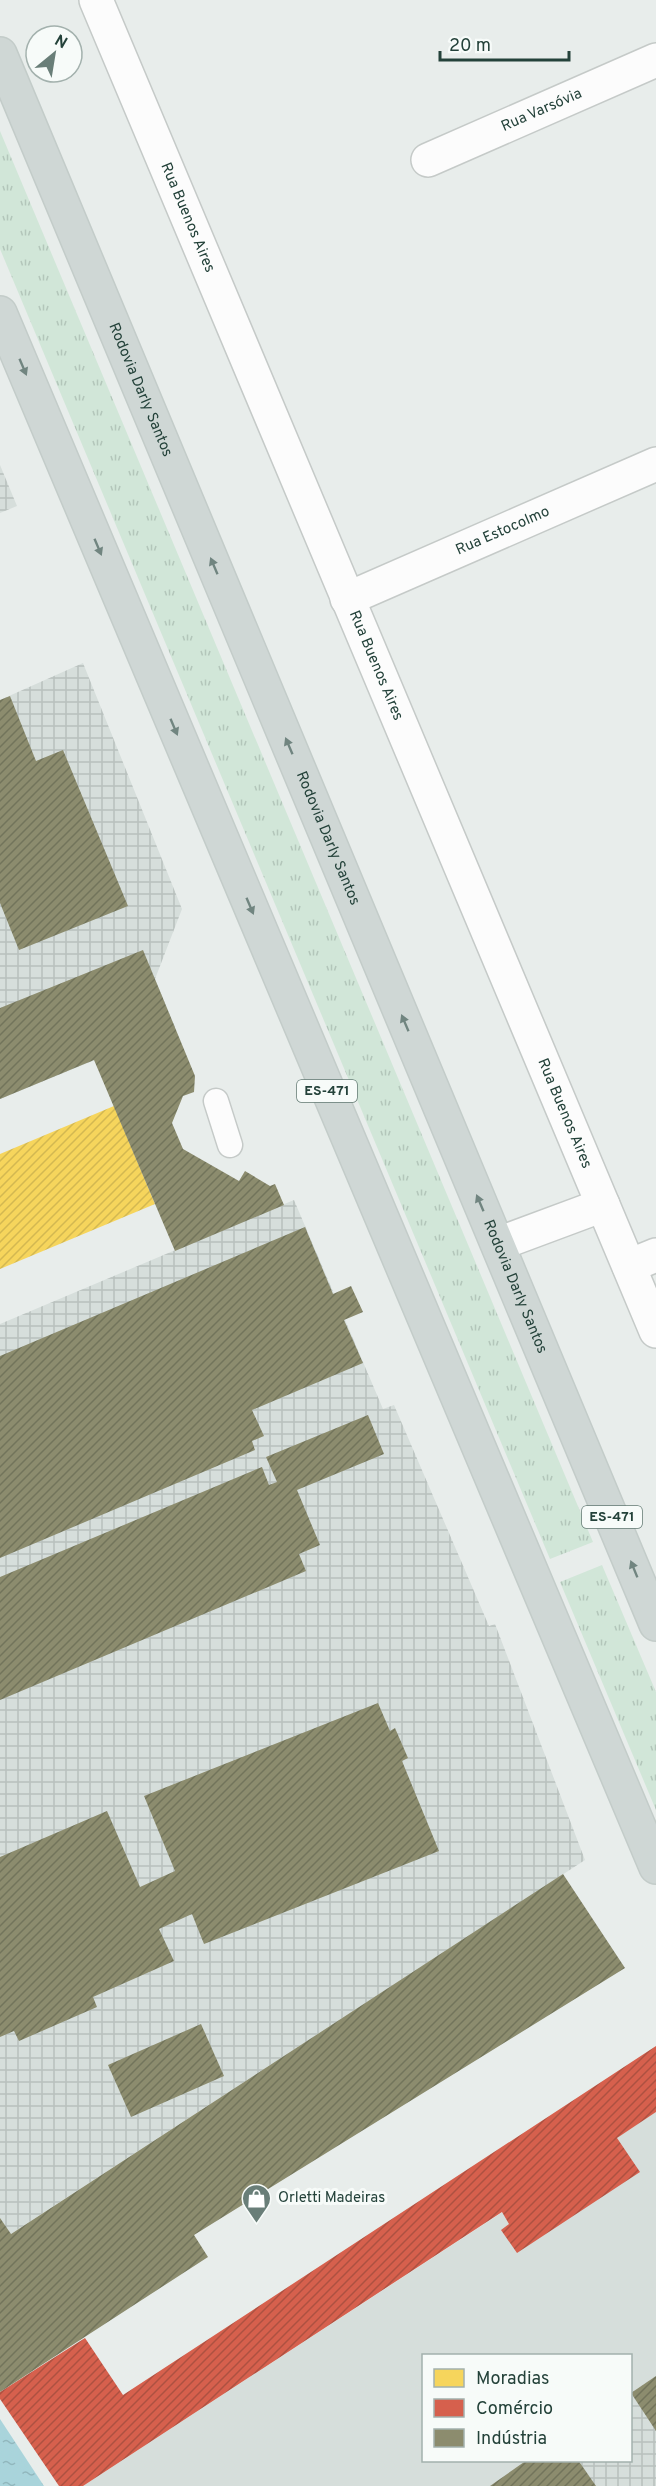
<svg xmlns="http://www.w3.org/2000/svg" width="656" height="2486" font-family="Overpass,sans-serif">
	<style>
		.built { fill: #d6dedb }
		.industrial { fill: url(#industrial-grid) }
		.grass { fill: url(#grass-tufts) }
		.water { fill: url(#water-ripples) }
		.homes { fill: url(#homes-hatch) }
		.shops { fill: url(#shops-hatch) }
		.industry { fill: url(#industry-hatch) }
		.lines { fill: none; stroke-linecap: round; stroke-linejoin: round }
		.lane-casing { stroke: #c5cac8; stroke-width: 27 }
		.street-casing { stroke: #c5cac8; stroke-width: 36 }
		.primary-casing { stroke: #c3ccc9; stroke-width: 36 }
		.lane { stroke: #fcfcfc; stroke-width: 24 }
		.street { stroke: #fcfcfc; stroke-width: 33 }
		.primary { stroke: #cfd7d5; stroke-width: 33 }
		.oneway { fill: #718580 }
		.labels { text-anchor: middle; dominant-baseline: central; stroke-width: 6; stroke-linejoin: round; paint-order: stroke }
		.shield { fill: #f7fbf9; stroke: #637a73; stroke-width: 1.5 }
		.shield-label { font-size: 14px; font-weight: bold; fill: #24423a }
		.street-label { font-size: 15px; fill: #24423a; stroke: #f7fbf9 }
		.poi-label { font-size: 15px; fill: #24423a; stroke: #f7fbf9; text-anchor: start }
	</style>
	<defs>
		<pattern id="industrial-grid" width="8" height="8" patternUnits="userSpaceOnUse" patternTransform="scale(1.5)"><rect width="8" height="8" fill="#d6dedb"/><path d="M0 4h8M4 0v8" fill="none" stroke="#b8c0bd"/></pattern>
		<pattern id="grass-tufts" width="24" height="20" patternUnits="userSpaceOnUse" patternTransform="scale(1.5)"><rect width="24" height="20" fill="#d1e6d8"/><path d="M3 7l-1-3M5 7V3M7 7l1-3M15 17l-1-3M17 17v-4M19 17l1-3" fill="none" stroke="#b3c6ba"/></pattern>
		<pattern id="water-ripples" width="26" height="14" patternUnits="userSpaceOnUse" patternTransform="scale(1.5)"><rect width="26" height="14" fill="#a9d4db"/><path d="M2 4q2-2 4 0t4 0M15 11q2-2 4 0t4 0" fill="none" stroke="#91b7bd"/></pattern>
		<pattern id="homes-hatch" width="6" height="6" patternUnits="userSpaceOnUse" patternTransform="scale(1.5)"><rect width="6" height="6" fill="#f6d55c"/><path d="M-1 1l2-2M0 6l6-6M5 7l2-2" fill="none" stroke="#d3b851"/></pattern>
		<pattern id="shops-hatch" width="6" height="6" patternUnits="userSpaceOnUse" patternTransform="scale(1.5)"><rect width="6" height="6" fill="#d6604d"/><path d="M-1 1l2-2M0 6l6-6M5 7l2-2" fill="none" stroke="#ad5141"/></pattern>
		<pattern id="industry-hatch" width="6" height="6" patternUnits="userSpaceOnUse" patternTransform="scale(1.5)"><rect width="6" height="6" fill="#8c8c6e"/><path d="M-1 1l2-2M0 6l6-6M5 7l2-2" fill="none" stroke="#72745b"/></pattern>
	</defs>
	<rect width="100%" height="100%" fill="#e8edeb"/>
	<path class="built" d="M656,2112V2378L631,2395L630,2356H424V2460L533,2461L495,2486H83Z"/>
	<g class="industrial">
		<path d="M0,465L17,506L0,513Z"/>
		<path d="M83,663L182,909L155,979L175,1027L0,1099V700Z"/>
		<path d="M294,1200L383,1409L394,1405L489,1626L495,1624L585,1860L0,2241V1324Z"/>
		<path d="M656,2376V2486H490L527,2461L630,2460L631,2393Z"/>
	</g>
	<g class="grass">
		<path d="M0,131L593,1542L550,1559L0,249Z"/>
		<path d="M602,1565L656,1692V1810L560,1582Z"/>
	</g>
	<path class="water" d="M0,2419L44,2486H0Z"/>
	<path class="homes" d="M114,1106L155,1204L0,1269V1154Z"/>
	<path class="shops" d="M656,2046V2112L617,2138L640,2172L517,2253L501,2230L509,2224L502,2212L83,2486H59L0,2399V2392L85,2338L123,2395Z"/>
	<g class="industry">
		<path d="M10,696L36,761L63,750L128,906L19,950L0,903V700Z"/>
		<path d="M143,950L195,1076L194,1092L183,1096L172,1123L183,1149L239,1181L245,1171L270,1186L275,1184L284,1205L175,1251L94,1060L0,1099V1008Z"/>
		<path d="M305,1227L333,1294L351,1286L363,1312L344,1320L363,1363L252,1410L264,1436L252,1441L255,1450L0,1558V1356Z"/>
		<path d="M368,1415L384,1454L297,1490L320,1545L299,1554L306,1571L0,1700V1577L262,1467L269,1485L277,1482L266,1457Z"/>
		<path d="M378,1703L390,1731L395,1728L408,1758L402,1761L439,1851L204,1944L192,1914L159,1929L174,1961L93,1997L97,2007L19,2041L14,2031L0,2037V1857L107,1811L140,1887L175,1871L144,1796Z"/>
		<path d="M563,1874L625,1968L194,2235L208,2257L0,2392V2218L11,2234Z"/>
		<path d="M201,2024L224,2076L131,2117L108,2065Z"/>
		<path d="M656,2376V2431L631,2393Z"/>
		<path d="M527,2460H578L596,2486H490Z"/>
	</g>
	<g class="lines">
		<defs>
			<path id="lane" d="M216,1101L230,1145"/>
			<g id="street">
				<path id="s1" d="M96,0L656,1331"/>
				<path id="s2" d="M428,160L656,60"/>
				<path id="s3" d="M347,599L656,464"/>
				<path d="M498,1244L603,1205"/>
				<path d="M629,1266L656,1255"/>
			</g>
			<g id="primary">
				<path id="s4" d="M0,54L656,1624"/>
				<path d="M0,313L656,1867"/>
			</g>
		</defs>
		<use href="#lane" class="lane-casing"/>
		<use href="#street" class="street-casing"/>
		<use href="#primary" class="primary-casing"/>
		<use href="#lane" class="lane"/>
		<use href="#street" class="street"/>
		<use href="#primary" class="primary"/>
	</g>
	<defs><path id="oneway-solid" d="M-6-.8H1V-3.2L6.5 0L1 3.2V.8H-6Z" transform="scale(1.5)"/></defs>
	<g class="oneway">
		<use href="#oneway-solid" transform="translate(23 367) rotate(67)"/>
		<use href="#oneway-solid" transform="translate(98 547) rotate(67)"/>
		<use href="#oneway-solid" transform="translate(214 566) rotate(-113)"/>
		<use href="#oneway-solid" transform="translate(174 727) rotate(67)"/>
		<use href="#oneway-solid" transform="translate(289 746) rotate(-113)"/>
		<use href="#oneway-solid" transform="translate(250 906) rotate(67)"/>
		<use href="#oneway-solid" transform="translate(405 1023) rotate(-113)"/>
		<use href="#oneway-solid" transform="translate(480 1203) rotate(-113)"/>
		<use href="#oneway-solid" transform="translate(634 1569) rotate(-112)"/>
	</g>
	<defs>
		<symbol id="shop-pin" viewBox="-11 -11 22 30"><path d="M0 17L-7.5 6A9.5 9.5 0 1 1 7.5 6Z" fill="#697e78" stroke="#f7fbf9"/><path d="M-5-2.5h2.3a2.7 3.5 0 0 1 5.4 0H5L5.5 6h-11ZM-1.5-2.5h3a1.5 2.3 0 0 0-3 0Z" fill="#fff"/></symbol>
	</defs>
	<g fill-rule="evenodd">
		<use href="#shop-pin" x="240" y="2182" width="33" height="45"/>
	</g>
	<g class="labels">
		<g class="shield">
			<rect x="297" y="1080" width="60" height="22" rx="4.5"/>
			<rect x="582" y="1506" width="60" height="22" rx="4.5"/>
		</g>
		<g class="shield-label">
			<text x="327" y="1091">ES-471</text>
			<text x="612" y="1517">ES-471</text>
		</g>
		<g class="street-label">
			<text stroke="none"><textPath href="#s2" startOffset="124">Rua Varsóvia</textPath></text>
			<text stroke="none"><textPath href="#s1" startOffset="236">Rua Buenos Aires</textPath></text>
			<text stroke="none"><textPath href="#s4" startOffset="364">Rodovia Darly Santos</textPath></text>
			<text stroke="none"><textPath href="#s3" startOffset="170">Rua Estocolmo</textPath></text>
			<text stroke="none"><textPath href="#s1" startOffset="722">Rua Buenos Aires</textPath></text>
			<text stroke="none"><textPath href="#s4" startOffset="850">Rodovia Darly Santos</textPath></text>
			<text stroke="none"><textPath href="#s1" startOffset="1208">Rua Buenos Aires</textPath></text>
			<text stroke="none"><textPath href="#s4" startOffset="1336">Rodovia Darly Santos</textPath></text>
		</g>
		<g class="poi-label">
			<text x="278" y="2198">Orletti Madeiras</text>
		</g>
	</g>
	<rect x="422" y="2354" width="210" height="108" fill="#f7fbf9" stroke="#a3b1ad" stroke-width="1.5"/>
	<rect x="434" y="2369" width="30" height="18" fill="#f6d55c" stroke="#a3b1ad" stroke-width="1.5"/>
	<text x="476" y="2384" font-size="18" fill="#24423a">Moradias</text>
	<rect x="434" y="2399" width="30" height="18" fill="#d6604d" stroke="#a3b1ad" stroke-width="1.5"/>
	<text x="476" y="2414" font-size="18" fill="#24423a">Comércio</text>
	<rect x="434" y="2429" width="30" height="18" fill="#8c8c6e" stroke="#a3b1ad" stroke-width="1.5"/>
	<text x="476" y="2444" font-size="18" fill="#24423a">Indústria</text>
	<g transform="translate(54 54) rotate(30)"><circle r="28" fill="#f7fbf9" stroke="#a3b1ad" stroke-width="1.5"/>
	<path d="M0-4.5L10 22L0 15L-10 22Z" fill="#697e78"/>
	<text y="-9" font-size="16" font-weight="bold" text-anchor="middle" fill="#24423a">N</text>
	</g>
	<path d="M440 51v9h129v-9" fill="none" stroke="#24423a" stroke-width="3"/>
	<text x="449" y="51" font-size="18" fill="#24423a" stroke="#f7fbf9" stroke-width="4.5" paint-order="stroke">20 m</text>
</svg>
